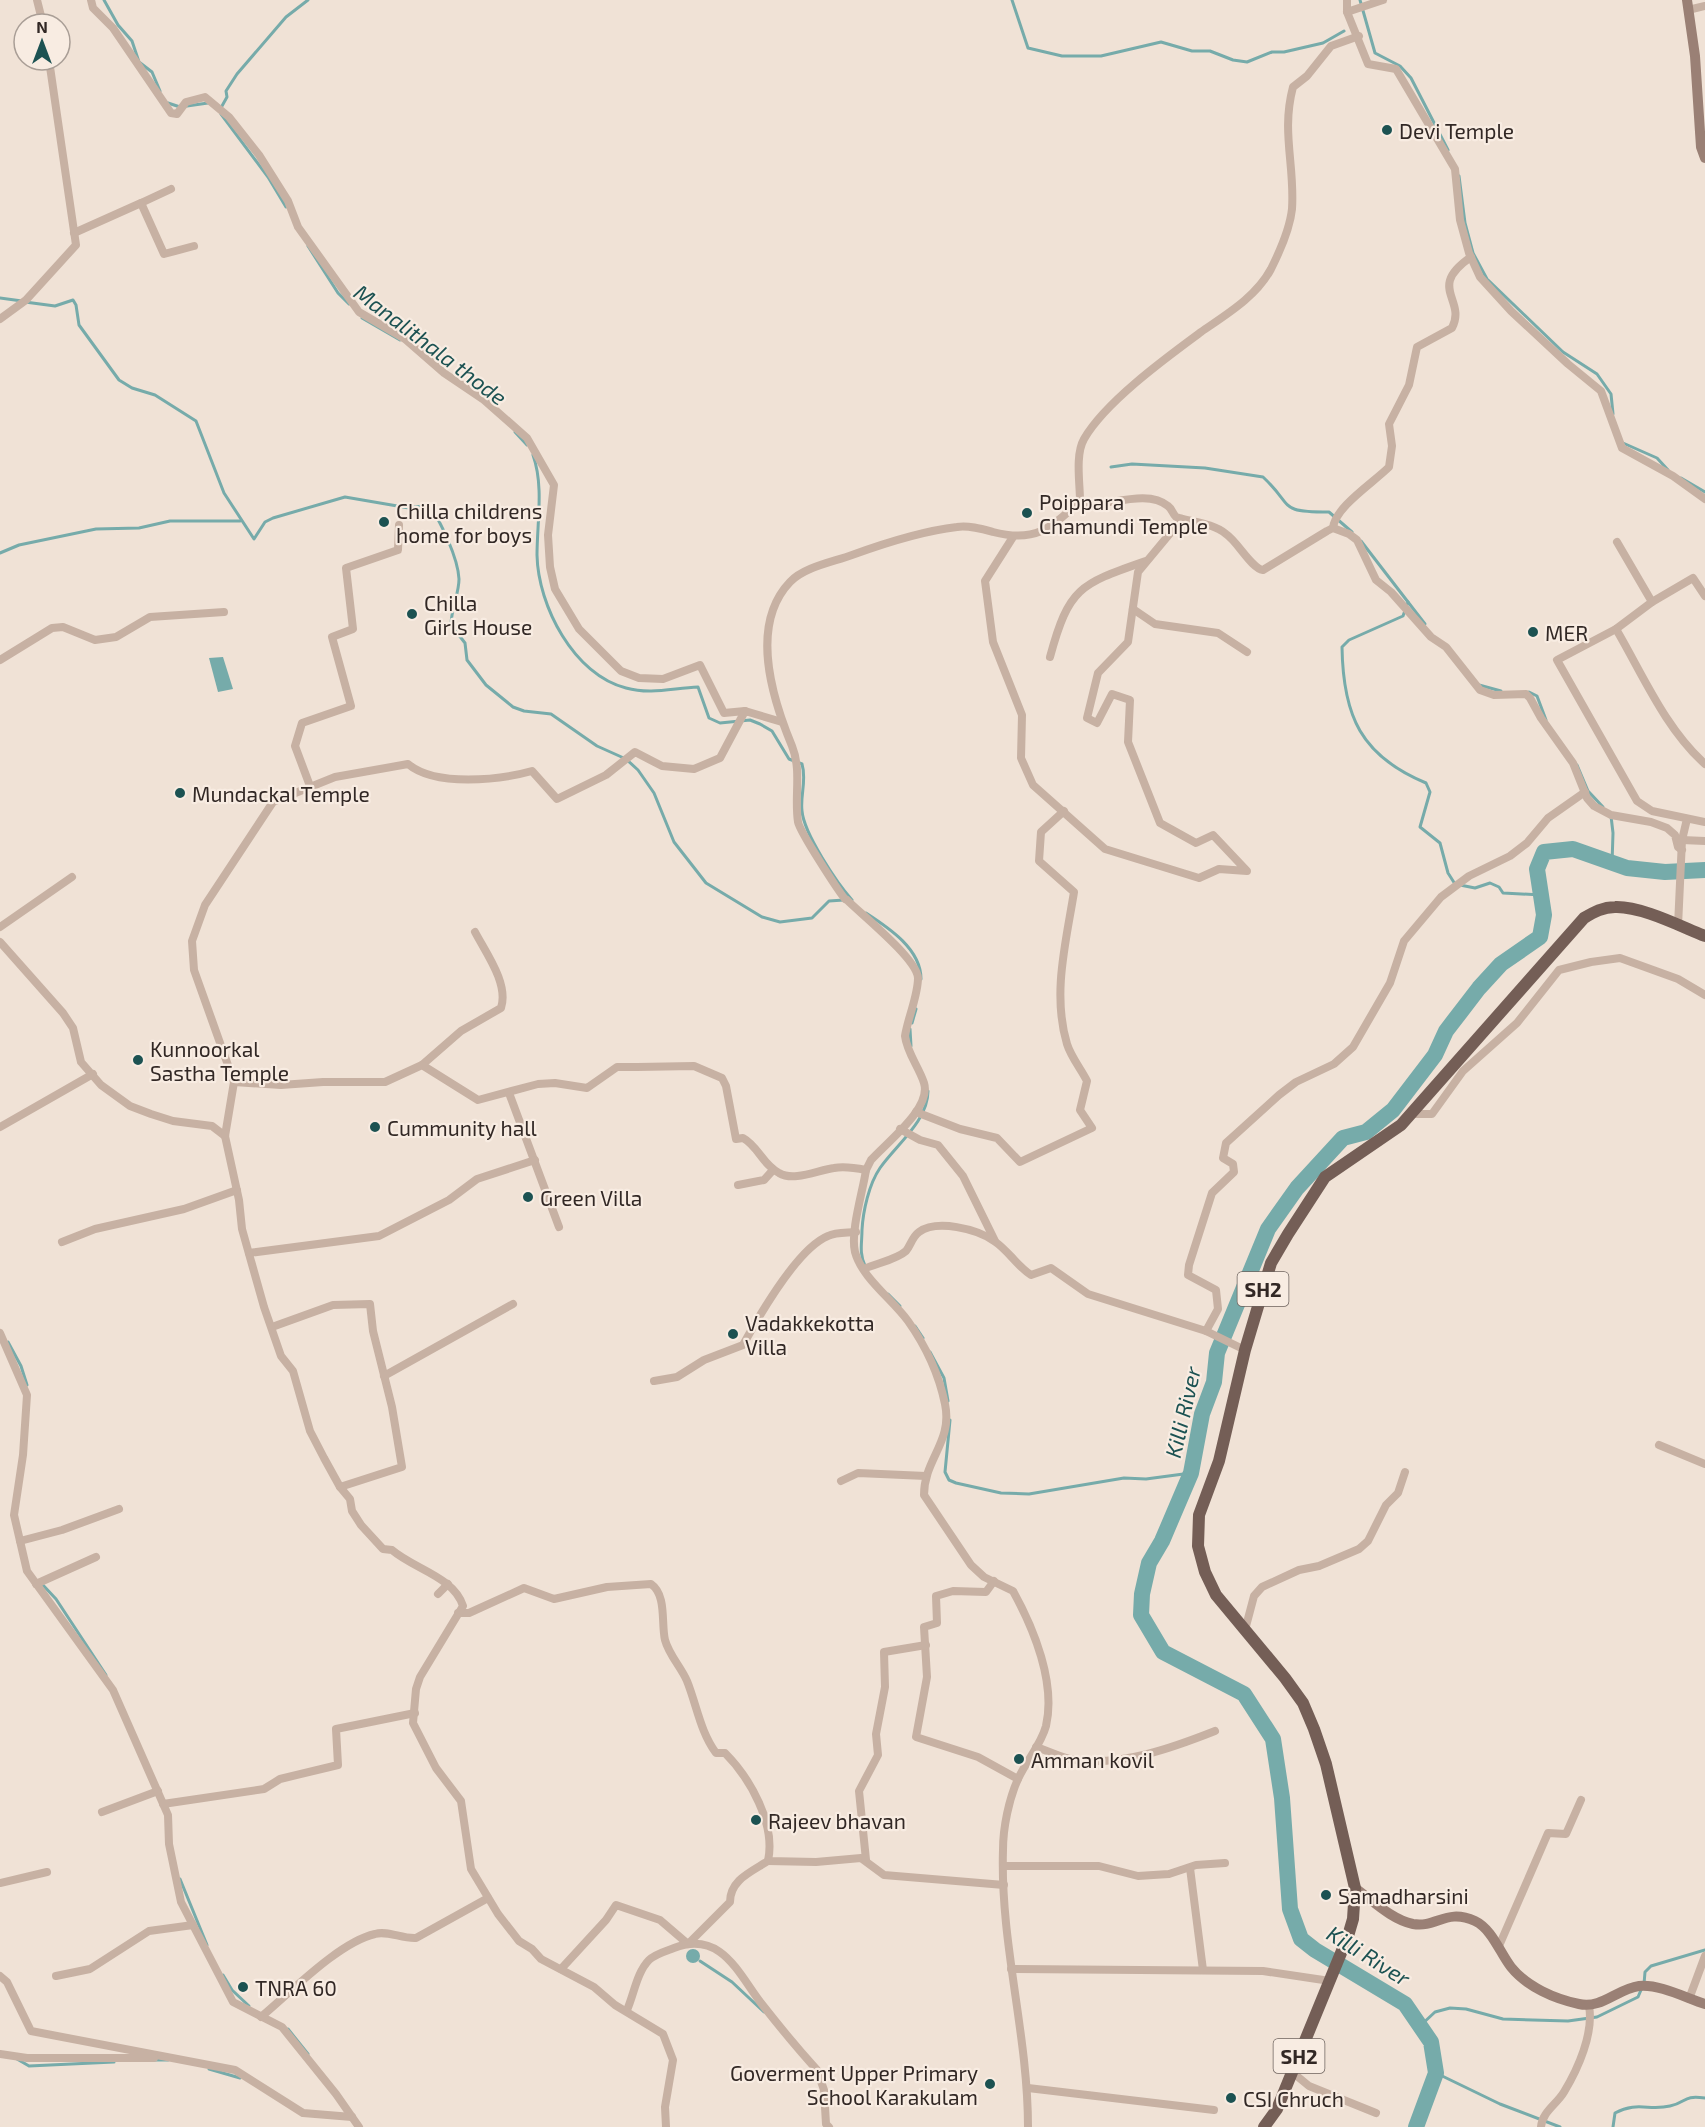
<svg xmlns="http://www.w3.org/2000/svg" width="1705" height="2127" font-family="'Exo 2',sans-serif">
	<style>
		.water { fill: #76abaa }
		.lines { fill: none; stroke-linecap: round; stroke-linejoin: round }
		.stream { stroke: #76abaa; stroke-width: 3 }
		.river { stroke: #76abaa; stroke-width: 16 }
		.minor { stroke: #c7b1a3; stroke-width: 8 }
		.secondary { stroke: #9a8075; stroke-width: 10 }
		.primary { stroke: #745e56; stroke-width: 12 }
		.poi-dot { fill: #1c5252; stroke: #f8ece2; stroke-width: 2 }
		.labels { text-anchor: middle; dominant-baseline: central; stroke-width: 4.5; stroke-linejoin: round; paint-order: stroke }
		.shield { fill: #f8ece2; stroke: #6d635e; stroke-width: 1.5 }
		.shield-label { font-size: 20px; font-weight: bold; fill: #322825 }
		.poi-label { font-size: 21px; fill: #322825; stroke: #f8ece2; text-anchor: start }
		.water-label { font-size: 22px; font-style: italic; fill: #1c5252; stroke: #f8ece2 }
	</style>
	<rect width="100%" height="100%" fill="#f0e2d6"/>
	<g class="water">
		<path d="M223,657L233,689L218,692L209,658Z"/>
		<circle cx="693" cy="1956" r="7"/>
	</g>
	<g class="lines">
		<g class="stream">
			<path d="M104,0L118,25L132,41L139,62L152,72L160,91"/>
			<path d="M1012,0L1028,48L1062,56H1101L1161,42L1192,51H1210L1233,60L1247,62L1272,52H1284L1323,43L1344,31"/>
			<path d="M1360,0L1375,53L1400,66L1411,78L1448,150"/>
			<path d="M168,103L180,107L208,103"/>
			<path d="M222,106L227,97L226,91L237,74L286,17L308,0"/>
			<path d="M221,114L268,177L286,207"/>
			<path d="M1459,176L1465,223L1473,253L1487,279L1563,352L1597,374L1611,394L1613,414"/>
			<path d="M308,246L338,293L349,304"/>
			<path d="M0,298L22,301"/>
			<path d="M25,302L55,306L73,300L76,305L79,325L119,380L132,388L155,395L196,421L224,493L254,539L265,522L273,518L345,497L409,508L429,505C441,522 458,558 459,579C459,594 451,609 451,625L465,643L467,660L486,685L513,707L524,711L551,714L597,746L626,759L638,770L654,793L674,842L706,883L762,917L780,922L812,918L829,901L844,900"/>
			<path d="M362,318L400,340"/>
			<path d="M515,432L527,445"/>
			<path d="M1623,443L1657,458L1668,470"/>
			<path d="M533,455C544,486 537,523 537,555C538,606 574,675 626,688C651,695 673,688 698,687L709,718L720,723L750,720L760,724L772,731L789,759L802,764C807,780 800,795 802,811C804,834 837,883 852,900"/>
			<path d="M1111,467L1132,464L1205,468L1263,477C1295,507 1277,512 1329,512L1352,532"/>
			<path d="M1681,478L1705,492"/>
			<path d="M1361,541L1408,602L1403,616L1349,640L1342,647C1343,716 1361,756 1426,783L1430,792L1420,827L1440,843L1448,873L1455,884L1475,888L1490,883L1499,887L1503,893L1541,895"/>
			<path d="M0,553L19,545L96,529L139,528L170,521H240"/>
			<path d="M1408,602L1425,624"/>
			<path d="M1479,685L1501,691"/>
			<path d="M1529,692L1537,696L1546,720"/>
			<path d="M1577,765L1588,791L1603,807"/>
			<path d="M1611,816L1613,833L1612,864"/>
			<path d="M866,913C889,928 921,949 921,979"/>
			<path d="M912,1023L916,1009"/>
			<path d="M910,1029L911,1046"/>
			<path d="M865,1266C859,1253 862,1243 862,1230C863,1211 869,1184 880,1168C896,1145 928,1121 928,1091"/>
			<path d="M888,1294L900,1306"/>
			<path d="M915,1326L923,1338"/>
			<path d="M8,1342L21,1366L27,1385"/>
			<path d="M930,1352L944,1378L948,1401"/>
			<path d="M950,1420L945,1472L949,1480L956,1483L1001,1493L1029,1494L1124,1478L1146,1479L1191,1473"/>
			<path d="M41,1583L56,1599L106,1675"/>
			<path d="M180,1879L207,1945"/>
			<path d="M700,1961L732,1982L764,2012"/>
			<path d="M223,1975L232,1990L249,2006"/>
			<path d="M1644,1984L1645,1972L1651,1966L1705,1950"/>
			<path d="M1420,2026L1435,2012L1450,2008L1466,2009L1503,2019L1568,2021L1597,2017L1638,1997L1641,1990"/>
			<path d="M288,2029L308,2054"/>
			<path d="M17,2059L29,2066L114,2062"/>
			<path d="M153,2060H168"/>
			<path d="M209,2069L240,2078"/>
			<path d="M1436,2073L1500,2104L1560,2127"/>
			<path d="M1613,2127L1615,2113C1637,2101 1649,2111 1670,2106C1688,2102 1682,2095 1705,2098"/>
		</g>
		<path class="river" d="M1416,2127L1436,2073L1431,2042L1405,2004L1315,1950L1301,1939L1290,1909L1282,1798L1273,1739L1244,1694L1163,1652L1141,1615L1142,1594L1149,1563L1162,1541L1191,1473L1202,1414L1214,1382L1217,1353L1268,1229L1297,1188L1343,1138L1366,1132L1393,1110L1435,1055L1446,1031L1479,988L1501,964L1540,937L1544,915L1537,869L1544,852L1573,849L1627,868L1665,872L1705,870"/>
		<g class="minor">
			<path d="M37,0L43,24"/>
			<path d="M91,0L93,8L113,28L171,113L177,114L186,102L205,97L229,117L259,155L288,201L298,227L359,312L405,339L444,373L484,400L527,438L554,485L548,535L550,567L555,589L579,629L621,671L639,678L663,679L700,665L724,713L745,711"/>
			<path d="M1347,0V12L1368,64L1396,69L1455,169L1460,220L1469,253L1480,277L1511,311L1568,364L1601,391L1622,448L1673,476L1705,499"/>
			<path d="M1688,10L1705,6"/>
			<path d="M1347,12L1383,0"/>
			<path d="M141,203L171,189"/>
			<path d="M74,233L141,203L164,254L194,246"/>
			<path d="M0,319L26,300L76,245L49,60"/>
			<path d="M1077,504C1102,509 1146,487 1168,506C1172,509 1172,513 1176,517C1192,522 1213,523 1226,534C1238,542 1251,568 1263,570L1327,531L1333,528L1349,534L1357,540L1376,580L1391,592L1431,637L1446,647L1480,690L1494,695L1526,694L1530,698L1541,718L1573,763L1587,798L1594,806L1611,815L1651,822L1667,828L1675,835L1678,847L1682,850"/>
			<path d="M1333,528C1335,507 1373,483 1389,467L1392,446L1389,424L1409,385L1417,347L1452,328C1467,299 1426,288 1471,257"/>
			<path d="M1013,537L985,581L993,642L1022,715L1021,758L1033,785L1105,849L1199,878L1219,869L1247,871L1213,835L1196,843L1160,823L1128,742L1130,700L1112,694L1097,723L1087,718L1098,673L1128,642L1138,572L1182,519"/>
			<path d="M1617,542L1652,602L1616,629L1557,660L1637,801L1652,811L1705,822"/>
			<path d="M1652,602L1693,578L1705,596"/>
			<path d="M1133,609L1155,624L1218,633L1247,652"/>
			<path d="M1616,629C1643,675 1665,728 1705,764"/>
			<path d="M1050,657C1069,587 1080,584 1146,561"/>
			<path d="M0,660L52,628L63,627L95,640L116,637L150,617L224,612"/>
			<path d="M310,786L295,746L302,723L351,706L332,637L353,629L346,568L398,550L399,525"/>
			<path d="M1682,840L1705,841"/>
			<path d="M845,899C837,889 800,832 798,822C794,796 802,771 792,746C772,698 749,625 790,582C804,567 833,562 852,555C885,543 922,531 957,527C968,525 982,529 993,532C1035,543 1050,529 1080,501C1080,483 1075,455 1084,439C1105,402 1167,357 1201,332C1227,314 1256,297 1271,269C1280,251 1290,228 1292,209C1295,165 1281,132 1293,87L1307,76L1331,46L1359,36"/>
			<path d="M847,900C862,915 917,959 918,978C918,996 908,1017 905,1036C907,1053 919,1067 924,1083C932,1108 887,1142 871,1160L866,1170C863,1191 850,1232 855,1252C862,1278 892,1299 908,1321C925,1345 939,1375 945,1404C953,1442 924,1459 924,1495L971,1565L984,1577L1013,1591C1034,1629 1056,1683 1046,1726C1041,1745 1026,1761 1018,1779C1009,1799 1003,1827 1003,1850C1000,1943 1028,2034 1028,2127"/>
			<path d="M1678,926L1682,840L1687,819"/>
			<path d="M0,927L72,877"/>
			<path d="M0,942L63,1013L73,1028L81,1062L101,1085L130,1106L151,1114L173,1121L212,1126L225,1136"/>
			<path d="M422,1065L461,1031L501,1008C509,984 486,953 475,932"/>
			<path d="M234,1082L281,1085L323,1082H385L422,1065L478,1100L538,1084L555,1083L587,1088L617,1067H637L694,1066L722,1078L726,1086L736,1139L743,1138C758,1146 763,1165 779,1173C794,1182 818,1170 834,1168C845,1166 856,1168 866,1170"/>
			<path d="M509,1093L559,1227"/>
			<path d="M916,1112L960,1129L997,1138L1020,1162L1092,1128L1080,1110L1087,1081C1081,1069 1071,1057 1067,1044C1052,994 1066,942 1074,892L1039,861L1041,832L1064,811"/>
			<path d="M1410,1114H1432L1463,1071L1517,1023L1559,970L1591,962L1620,958L1678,979L1705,995"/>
			<path d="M0,1127L93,1074"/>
			<path d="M900,1129L920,1140L938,1145L963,1176L995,1241"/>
			<path d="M738,1185L764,1180L773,1170"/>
			<path d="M62,1242L95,1229L184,1209L237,1190"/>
			<path d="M249,1253L379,1236L449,1200L477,1179L535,1160"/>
			<path d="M864,1269C877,1263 896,1260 906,1251C911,1245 912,1237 919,1232C937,1219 977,1229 994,1241C1008,1250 1016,1265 1031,1275L1051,1268L1088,1294L1206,1331L1245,1350"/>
			<path d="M272,1327L333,1305L370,1304L373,1331L392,1407L402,1467L340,1487"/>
			<path d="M1206,1331L1218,1309L1216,1290L1188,1275L1189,1265L1212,1193L1234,1172L1233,1164L1223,1158L1226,1143L1279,1095L1296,1082L1334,1064L1353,1047L1390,983L1404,941L1441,897L1469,876L1510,856L1527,843L1548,818L1585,792"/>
			<path d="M0,1333L27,1395L23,1455L14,1515L27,1571L113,1690L168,1815L169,1844L181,1902L233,2002L282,2027L336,2094L359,2127"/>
			<path d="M384,1376L513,1304"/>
			<path d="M654,1381L677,1377L704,1360L743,1345C759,1316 798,1248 828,1236C836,1232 847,1233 856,1232"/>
			<path d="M1659,1445L1705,1464"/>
			<path d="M841,1481L858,1473L926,1476"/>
			<path d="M20,1541L62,1530L119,1509"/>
			<path d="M994,1581L986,1592L953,1591L936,1596L937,1623L924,1627L927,1677L916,1737L978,1757L1018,1779"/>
			<path d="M36,1584L96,1557"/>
			<path d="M438,1594L448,1584"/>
			<path d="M458,1613H469L524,1588L554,1599L607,1587L651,1584C667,1595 661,1624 665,1640C669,1655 681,1667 687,1681C697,1706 700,1731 716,1753H725C750,1778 776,1824 768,1861L816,1862L861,1858L884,1875L1004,1885"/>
			<path d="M1245,1630L1254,1596L1262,1587L1299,1570L1319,1566L1359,1549L1368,1541L1386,1505L1398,1493L1405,1472"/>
			<path d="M1036,1747C1049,1751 1063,1759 1076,1760C1122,1766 1172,1748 1215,1731"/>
			<path d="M163,1804L264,1789L280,1779L338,1765L336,1729L415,1713"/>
			<path d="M102,1812L158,1791"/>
			<path d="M866,1860L859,1791L878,1755L876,1734L885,1687L884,1652L926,1645"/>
			<path d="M1004,1866H1099L1138,1876L1169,1874L1196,1865L1225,1863"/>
			<path d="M1190,1868L1203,1970"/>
			<path d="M0,1883L47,1872"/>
			<path d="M1499,1946L1548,1833L1566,1834L1581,1800"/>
			<path d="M561,1969L606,1920L616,1905L660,1920L688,1944L730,1902C730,1880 751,1872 768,1861"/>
			<path d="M1011,1969L1263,1971L1330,1981"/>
			<path d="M0,1976L7,1982L31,2031L235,2070L303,2113L352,2117"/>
			<path d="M56,1976L90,1969L149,1931L193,1925"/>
			<path d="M1689,1999L1705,1956"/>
			<path d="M627,2010C634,1994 637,1972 649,1960C655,1954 666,1951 674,1948C721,1930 738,1973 761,2003C779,2026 798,2049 817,2070L824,2090L826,2124L829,2127"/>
			<path d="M261,2017C290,1993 339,1942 375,1934C387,1930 402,1939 416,1938L488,1898"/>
			<path d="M0,2054L27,2058H154"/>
			<path d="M1292,2072L1309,2086L1376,2113"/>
			<path d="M1028,2088L1214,2110"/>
			<path d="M666,2127L665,2107L673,2060L663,2034L615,2005L594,1987L541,1959L532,1949L519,1941L498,1914L471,1869L461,1801L436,1768L413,1723L416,1689L420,1677L463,1606C454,1577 414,1569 392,1550L383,1549L361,1525L352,1511L350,1499L340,1487L324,1458L310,1431L293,1371L281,1356L264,1307L242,1229L239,1200L225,1136L234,1082L194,970L192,941L205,905L273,802L335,777L408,764C435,787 500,780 532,771L557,799L606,775L635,752L662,766L694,769L720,758L745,711L782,722"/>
			<path d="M1541,2127C1542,2112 1557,2104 1564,2092C1578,2069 1594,2033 1589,2006"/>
		</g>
		<g class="secondary">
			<path d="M1687,0L1695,56L1701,147L1705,158"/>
			<path d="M1355,1888C1372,1900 1392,1920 1413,1924C1437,1928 1446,1908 1475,1921C1492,1929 1500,1953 1511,1967C1527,1987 1555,1999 1579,2004C1602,2009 1617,1989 1639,1986C1660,1984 1686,1998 1705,2004"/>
		</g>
		<path class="primary" d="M1264,2127L1277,2109L1348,1936L1353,1919L1355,1888L1326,1764L1314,1729L1303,1703L1285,1678L1216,1595L1205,1572L1198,1546L1199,1515L1219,1461L1245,1350L1271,1263L1288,1234L1325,1177L1401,1125L1584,918C1594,912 1603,907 1615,907C1641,906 1680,926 1705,936"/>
	</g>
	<g class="poi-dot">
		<circle cx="1387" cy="130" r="6"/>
		<circle cx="1027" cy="513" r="6"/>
		<circle cx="384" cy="522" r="6"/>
		<circle cx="412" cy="614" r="6"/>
		<circle cx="1533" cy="632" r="6"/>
		<circle cx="180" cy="793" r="6"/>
		<circle cx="138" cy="1060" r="6"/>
		<circle cx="375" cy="1127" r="6"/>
		<circle cx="528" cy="1197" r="6"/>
		<circle cx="733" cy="1334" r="6"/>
		<circle cx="1019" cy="1759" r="6"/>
		<circle cx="756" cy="1820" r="6"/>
		<circle cx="1326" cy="1895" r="6"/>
		<circle cx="243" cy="1987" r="6"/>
		<circle cx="990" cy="2084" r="6"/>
		<circle cx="1231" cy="2098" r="6"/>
	</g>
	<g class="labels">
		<g class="shield">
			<rect x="1237.5" y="1272" width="51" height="34" rx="4.5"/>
			<rect x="1273.5" y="2039" width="51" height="34" rx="4.5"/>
		</g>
		<g class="shield-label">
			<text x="1263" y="1289">SH2</text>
			<text x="1299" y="2056">SH2</text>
		</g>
		<g class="poi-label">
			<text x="1399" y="130">Devi Temple</text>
			<text x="1039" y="501">Poippara<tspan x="1039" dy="24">Chamundi Temple</tspan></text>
			<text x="396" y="510">Chilla childrens<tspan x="396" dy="24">home for boys</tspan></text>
			<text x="424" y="602">Chilla<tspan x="424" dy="24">Girls House</tspan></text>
			<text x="1545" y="632">MER</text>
			<text x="192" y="793">Mundackal Temple</text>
			<text x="150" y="1048">Kunnoorkal<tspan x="150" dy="24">Sastha Temple</tspan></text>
			<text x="387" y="1127">Cummunity hall</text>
			<text x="540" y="1197">Green Villa</text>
			<text x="745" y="1322">Vadakkekotta<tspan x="745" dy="24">Villa</tspan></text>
			<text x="1031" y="1759">Amman kovil</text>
			<text x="768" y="1820">Rajeev bhavan</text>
			<text x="1338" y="1895">Samadharsini</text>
			<text x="255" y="1987">TNRA 60</text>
			<text x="978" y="2072" text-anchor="end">Goverment Upper Primary<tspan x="978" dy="24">School Karakulam</tspan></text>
			<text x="1243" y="2098">CSI Chruch</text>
		</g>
		<g class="water-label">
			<text transform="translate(431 344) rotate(37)">Manalithala thode</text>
			<text transform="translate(1182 1412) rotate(-77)">Killi River</text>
			<text transform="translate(1369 1955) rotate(32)">Killi River</text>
		</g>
	</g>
	<g transform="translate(42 42)"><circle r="28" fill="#f8ece2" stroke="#a99e96" stroke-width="1.5"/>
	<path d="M0-4.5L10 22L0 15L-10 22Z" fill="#1c5252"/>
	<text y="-9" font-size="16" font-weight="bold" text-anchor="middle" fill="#322825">N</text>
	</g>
</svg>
